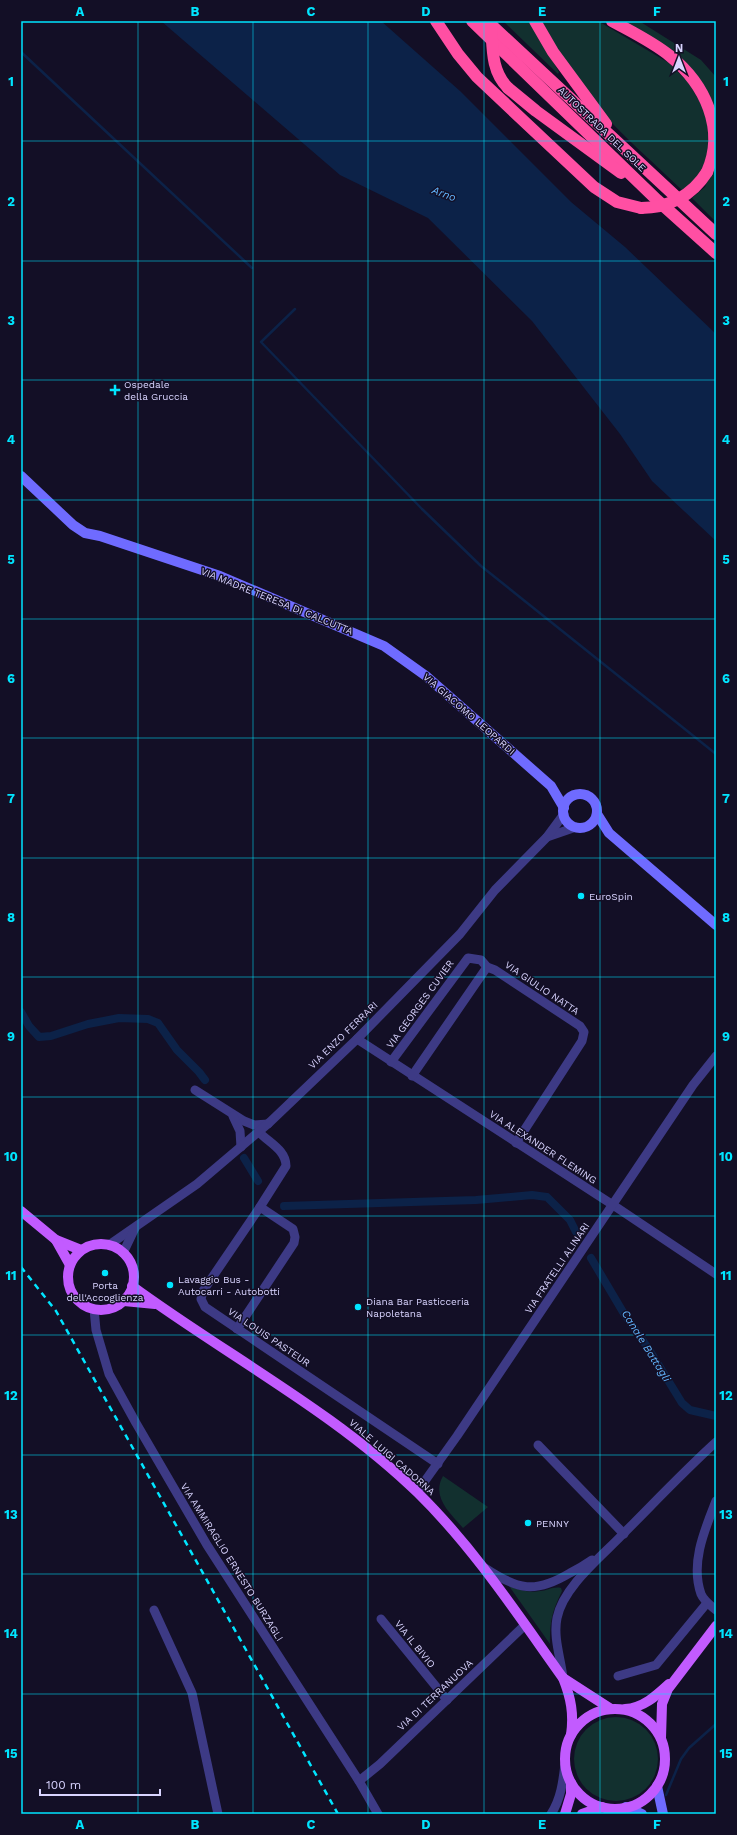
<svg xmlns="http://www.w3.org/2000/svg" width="737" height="1835" font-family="'Work Sans',sans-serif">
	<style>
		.green { fill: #12302f }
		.water { fill: #0c2248 }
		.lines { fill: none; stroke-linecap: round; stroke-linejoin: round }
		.stream { stroke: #0c2248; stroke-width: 2.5 }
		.canal { stroke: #0c2248; stroke-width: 8 }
		.street { stroke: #3d3a85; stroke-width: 9 }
		.secondary { stroke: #6f6bff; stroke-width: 10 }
		.primary { stroke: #c25bff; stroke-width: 10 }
		.highway { stroke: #ff4fa3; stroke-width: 12 }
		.rail { stroke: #00e5ff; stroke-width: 2.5; stroke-dasharray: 6 5; stroke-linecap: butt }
		.highway-bridge { stroke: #ff4fa3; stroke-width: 12 }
		.grid { fill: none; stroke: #00e5ff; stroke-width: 1; stroke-opacity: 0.55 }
		.poi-dot { fill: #00e5ff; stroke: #130f26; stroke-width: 1.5 }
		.labels { text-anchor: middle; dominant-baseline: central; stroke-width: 3; stroke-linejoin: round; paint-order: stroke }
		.street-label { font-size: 10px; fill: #d9d4ff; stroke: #130f26 }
		.poi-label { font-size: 10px; fill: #d9d4ff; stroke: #130f26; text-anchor: start }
		.water-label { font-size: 11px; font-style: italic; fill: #62b6ff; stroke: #130f26 }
		.neatline { fill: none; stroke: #00e5ff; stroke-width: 1.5 }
		.grid-label { font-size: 13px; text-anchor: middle; font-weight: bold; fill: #00e5ff }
	</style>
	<rect width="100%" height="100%" fill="#130f26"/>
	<g class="green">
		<path d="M503,21H530L559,72L558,74Z"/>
		<path d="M541,21H598L669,63L688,82L706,112L709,146L704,165L696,179L683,191C653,162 621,135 594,103C573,78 557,50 541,21Z"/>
		<path d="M619,21H639L701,60L716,77V114L701,84Z"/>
		<path d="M716,162V222L692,198L705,187Z"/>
		<path d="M443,1476L488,1507L463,1528C450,1513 431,1497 443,1476Z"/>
		<path d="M509,1586C519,1590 529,1593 540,1591C547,1591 553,1586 561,1588L562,1591C552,1612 550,1620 550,1644Z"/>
		<circle cx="616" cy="1759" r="42"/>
	</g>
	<path class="water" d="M161,21H381L460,91L571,202L625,247L716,334V541L652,481L620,434L532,321L428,218L340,175Z"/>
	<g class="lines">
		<g class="stream">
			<path d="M21,52L252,268"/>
			<path d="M295,309L261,342L422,509L481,566L716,754"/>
			<path d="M666,1795L681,1759L689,1748L716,1724"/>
		</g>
		<g class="canal">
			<path d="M21,1012L29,1026L39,1037L51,1036L88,1024L119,1018L148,1019L158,1023L177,1050L199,1072L205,1080"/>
			<path d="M244,1158L258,1181"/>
			<path d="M284,1206L476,1200L532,1195L547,1197L570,1220L576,1232"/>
			<path d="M591,1258L623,1312L650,1351L682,1403L690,1410L716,1416"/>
		</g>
		<g class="street">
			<path d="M547,837L576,827"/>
			<path d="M357,1039L613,1205L716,1274"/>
			<path d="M391,1062L468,958L481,960L487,967L495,970L580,1026L584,1032L582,1041L516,1143"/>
			<path d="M412,1076L487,967"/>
			<path d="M195,1090L244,1121L254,1125L268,1124"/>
			<path d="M233,1116L240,1131L241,1147"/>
			<path d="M259,1132C269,1143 286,1150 286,1166L260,1207L203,1291L201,1299L205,1307L438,1464"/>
			<path d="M109,1245L197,1184L270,1122L357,1039L460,934L495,890L547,837L564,814"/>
			<path d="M123,1253L135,1228"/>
			<path d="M94,1309L96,1330L109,1374L136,1423L207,1545L359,1781L378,1814"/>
			<path d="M237,1329L294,1243L295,1237L293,1229L260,1207"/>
			<path d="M538,1445L624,1534"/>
			<path d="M417,1492L457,1436L693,1085L716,1056"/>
			<path d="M716,1501C705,1529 690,1563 701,1594C704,1601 710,1605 716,1610"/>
			<path d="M485,1568C518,1590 535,1594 570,1573C578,1569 585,1565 592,1560"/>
			<path d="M154,1610L192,1693L218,1814"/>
			<path d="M381,1619L447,1700"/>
			<path d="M618,1676L656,1665L707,1603"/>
			<path d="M563,1678C561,1659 553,1638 557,1618C563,1587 601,1557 622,1535C653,1504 683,1472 716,1442"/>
			<path d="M359,1781L380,1764L525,1625"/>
			<path d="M551,1814C561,1799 563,1781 565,1764"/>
		</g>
		<g class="secondary">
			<path d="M21,476L73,525L85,533L100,536L220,576L384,646L426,676L551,786L564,808"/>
			<circle cx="580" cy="811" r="17"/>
			<path d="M597,814L609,833L716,925"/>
			<path d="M657,1786L663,1814"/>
			<path d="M626,1807L642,1814"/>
		</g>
		<g class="primary">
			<path d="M21,1211L56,1240L81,1250"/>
			<path d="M56,1240L70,1265"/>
			<circle cx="101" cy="1277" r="33"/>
			<path d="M132,1286C226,1355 335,1412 418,1493C474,1548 518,1615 563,1678C571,1698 574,1714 571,1735"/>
			<path d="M124,1301L155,1304"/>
			<path d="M563,1678L611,1709"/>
			<path d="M625,1709C643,1708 656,1696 669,1684"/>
			<circle cx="615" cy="1759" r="50"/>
			<path d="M661,1738L662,1704L668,1689L716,1626"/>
			<path d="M565,1814L571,1794V1783"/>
			<path d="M582,1814L602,1807"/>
		</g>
		<g class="highway">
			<path d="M436,21L458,54L477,77L594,187L617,202L641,208"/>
			<path d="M472,21L657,200L716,253"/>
			<path d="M487,21L716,234"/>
			<path d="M535,21L553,52L606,124"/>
			<path d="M612,21C632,32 653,42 670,56C705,84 726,129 707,172"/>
			<path d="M508,88L536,111L621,173"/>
		</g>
		<path class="rail" d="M21,1267L56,1311L338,1814"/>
		<g class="highway-bridge">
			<path d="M491,21C493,46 490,70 508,88"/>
			<path d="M641,208C668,208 692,196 707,172"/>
		</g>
	</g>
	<path class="grid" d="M138,21V1814M253,21V1814M368,21V1814M484,21V1814M600,21V1814M21,141H716M21,261H716M21,380H716M21,500H716M21,619H716M21,738H716M21,858H716M21,977H716M21,1097H716M21,1216H716M21,1335H716M21,1455H716M21,1574H716M21,1694H716"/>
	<g class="poi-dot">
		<path d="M113 384h4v4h4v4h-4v4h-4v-4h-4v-4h4z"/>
		<circle cx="581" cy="896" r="4"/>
		<circle cx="105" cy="1273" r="4"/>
		<circle cx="170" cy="1285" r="4"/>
		<circle cx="358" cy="1307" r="4"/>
		<circle cx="528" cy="1523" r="4"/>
	</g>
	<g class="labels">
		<g class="street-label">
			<text transform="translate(602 129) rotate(44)">AUTOSTRADA DEL SOLE</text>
			<text transform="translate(277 601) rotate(22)">VIA MADRE TERESA DI CALCUTTA</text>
			<text transform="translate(469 714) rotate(41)">VIA GIACOMO LEOPARDI</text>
			<text transform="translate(542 988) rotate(34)">VIA GIULIO NATTA</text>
			<text transform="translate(420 1004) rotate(-54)">VIA GEORGES CUVIER</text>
			<text transform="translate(343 1035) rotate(-44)">VIA ENZO FERRARI</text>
			<text transform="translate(543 1147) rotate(33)">VIA ALEXANDER FLEMING</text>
			<text transform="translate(557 1268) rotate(-56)">VIA FRATELLI ALINARI</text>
			<text transform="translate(269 1337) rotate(34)">VIA LOUIS PASTEUR</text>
			<text transform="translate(392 1457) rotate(41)">VIALE LUIGI CADORNA</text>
			<text transform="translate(232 1562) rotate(58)">VIA AMMIRAGLIO ERNESTO BURZAGLI</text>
			<text transform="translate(415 1644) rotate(51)">VIA IL BIVIO</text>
			<text transform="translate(435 1695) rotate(-43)">VIA DI TERRANUOVA</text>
		</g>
		<g class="poi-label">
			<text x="124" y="384">Ospedale<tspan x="124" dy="12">della Gruccia</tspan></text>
			<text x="589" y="896">EuroSpin</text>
			<text x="178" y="1279">Lavaggio Bus -<tspan x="178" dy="12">Autocarri - Autobotti</tspan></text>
			<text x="105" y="1285" text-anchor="middle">Porta<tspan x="105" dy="12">dell'Accoglienza</tspan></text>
			<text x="366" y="1301">Diana Bar Pasticceria<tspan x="366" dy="12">Napoletana</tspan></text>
			<text x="536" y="1523">PENNY</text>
		</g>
		<g class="water-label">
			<text transform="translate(444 194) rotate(20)">Arno</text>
			<text transform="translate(646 1346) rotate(58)">Canale Battagli</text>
		</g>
	</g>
	<rect width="737" height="1835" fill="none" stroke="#130f26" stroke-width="44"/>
	<g transform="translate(679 58)" stroke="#130f26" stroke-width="3" paint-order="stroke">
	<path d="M0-3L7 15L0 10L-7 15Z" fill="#d9d4ff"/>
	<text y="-6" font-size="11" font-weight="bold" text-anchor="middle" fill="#d9d4ff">N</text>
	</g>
	<path d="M40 1789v6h120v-6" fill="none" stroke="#d9d4ff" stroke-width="2"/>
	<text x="46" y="1789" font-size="12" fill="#d9d4ff" stroke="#130f26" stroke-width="3" paint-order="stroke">100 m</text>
	<rect x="22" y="22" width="693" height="1791" class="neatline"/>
	<g class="grid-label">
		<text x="80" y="16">A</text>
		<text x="195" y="16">B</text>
		<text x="311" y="16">C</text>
		<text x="426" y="16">D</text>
		<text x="542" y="16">E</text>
		<text x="657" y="16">F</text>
		<text x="11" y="86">1</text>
		<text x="726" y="86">1</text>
		<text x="11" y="206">2</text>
		<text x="726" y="206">2</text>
		<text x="11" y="325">3</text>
		<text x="726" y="325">3</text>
		<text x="11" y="444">4</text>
		<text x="726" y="444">4</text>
		<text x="11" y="564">5</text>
		<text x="726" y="564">5</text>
		<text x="11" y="683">6</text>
		<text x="726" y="683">6</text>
		<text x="11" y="803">7</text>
		<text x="726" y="803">7</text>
		<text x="11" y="922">8</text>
		<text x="726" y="922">8</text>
		<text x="11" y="1041">9</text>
		<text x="726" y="1041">9</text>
		<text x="11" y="1161">10</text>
		<text x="726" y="1161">10</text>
		<text x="11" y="1280">11</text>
		<text x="726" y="1280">11</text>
		<text x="11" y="1400">12</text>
		<text x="726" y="1400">12</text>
		<text x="11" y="1519">13</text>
		<text x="726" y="1519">13</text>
		<text x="11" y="1638">14</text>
		<text x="726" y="1638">14</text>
		<text x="11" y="1758">15</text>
		<text x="726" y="1758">15</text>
		<text x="80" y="1829">A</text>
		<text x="195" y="1829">B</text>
		<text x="311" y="1829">C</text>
		<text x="426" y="1829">D</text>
		<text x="542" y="1829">E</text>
		<text x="657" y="1829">F</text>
	</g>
</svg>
